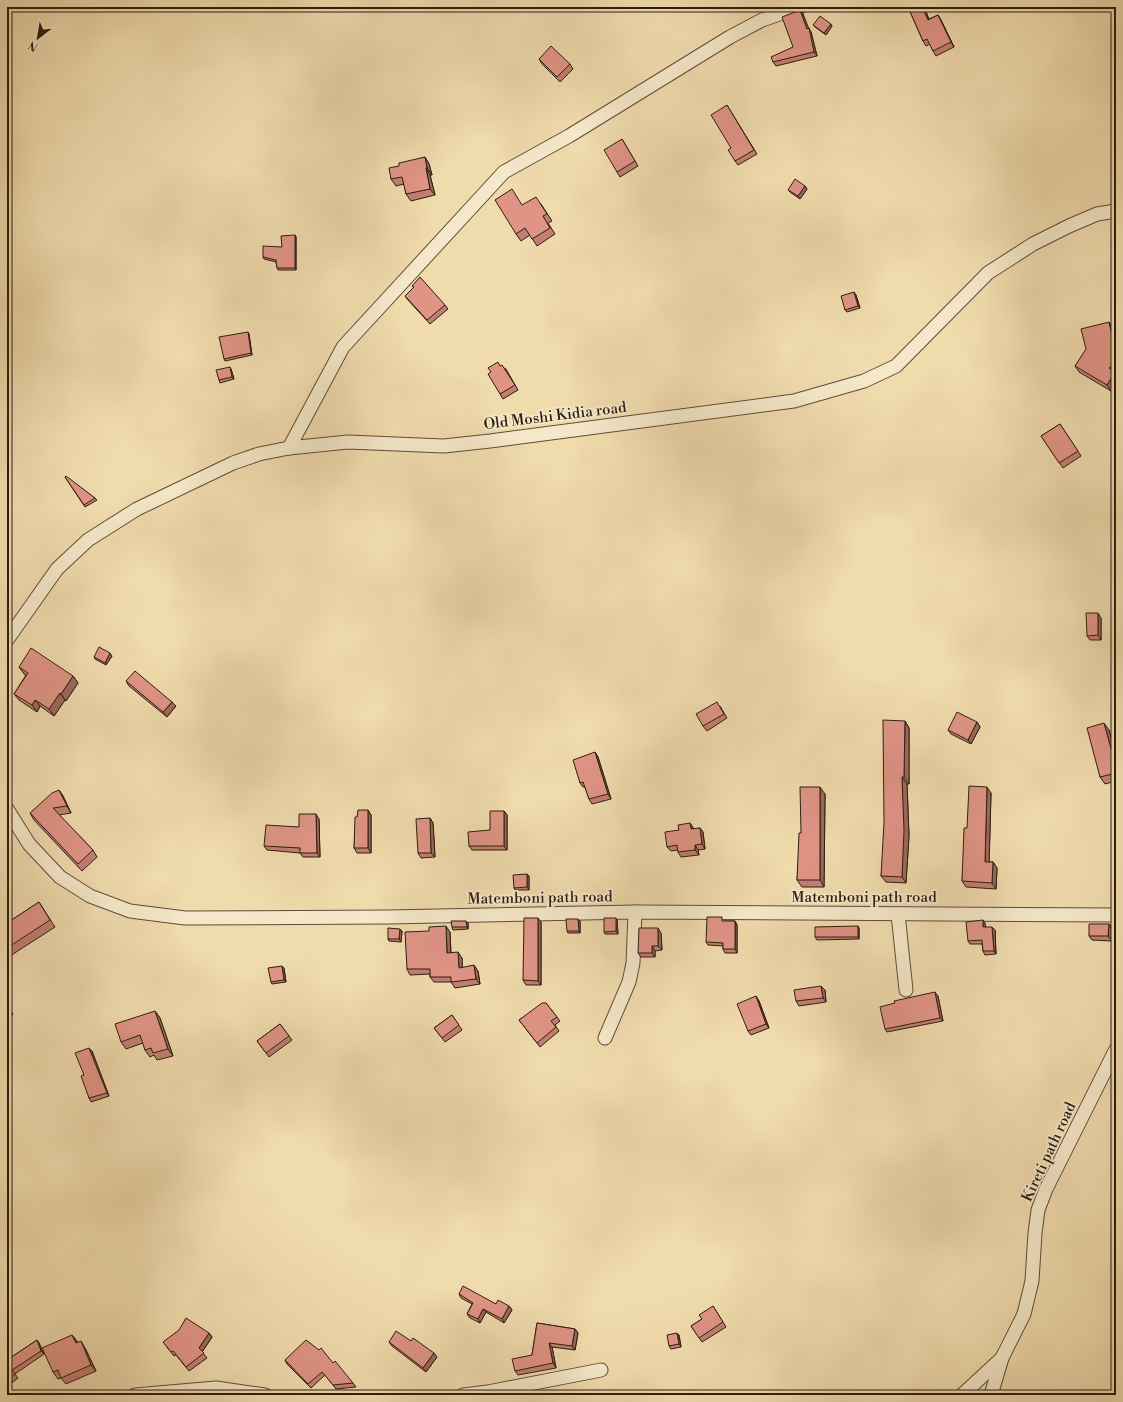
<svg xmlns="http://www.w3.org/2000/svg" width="1123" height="1402" font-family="'Libre Bodoni',serif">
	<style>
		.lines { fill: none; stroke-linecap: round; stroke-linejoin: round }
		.minor-casing { stroke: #5e4c36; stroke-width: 15 }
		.minor { stroke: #f5e8ca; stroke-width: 13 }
		.wall { fill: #c17f73; stroke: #2d1d0f }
		.shaded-wall { fill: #9d685e; stroke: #2d1d0f }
		.building { fill: #e09486; stroke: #2d1d0f }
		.labels { text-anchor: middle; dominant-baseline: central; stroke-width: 3.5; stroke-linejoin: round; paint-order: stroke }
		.street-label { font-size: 15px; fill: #2d1d0f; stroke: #f5e8ca }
	</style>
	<rect width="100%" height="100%" fill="#f0dbad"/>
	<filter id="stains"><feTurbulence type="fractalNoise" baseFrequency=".005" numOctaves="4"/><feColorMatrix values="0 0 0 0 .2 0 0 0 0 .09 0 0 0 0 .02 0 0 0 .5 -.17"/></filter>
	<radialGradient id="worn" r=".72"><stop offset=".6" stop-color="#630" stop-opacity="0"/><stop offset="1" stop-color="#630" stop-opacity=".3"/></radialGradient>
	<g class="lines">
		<defs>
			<g id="minor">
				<path d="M289,448L343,347L504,172L569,136L730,37L762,20L800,7"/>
				<path d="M7,640L57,569L88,540L137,509L233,463L259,454L289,448L348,442L444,446L490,441L794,401L864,381L896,366L988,273L1033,244L1069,226L1097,214L1116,211"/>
				<path d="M7,809L29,844L60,877L90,896L130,911L185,918L389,917L635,912L1116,915"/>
				<path d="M898,914L906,990"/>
				<path d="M605,1038L629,982L633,963L635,912"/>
				<path d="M135,1395L216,1388L265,1395"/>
				<path d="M463,1395L488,1392L601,1370"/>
				<path d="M962,1395L1002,1358L1024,1314L1032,1281L1035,1233L1038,1210L1046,1189L1116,1049"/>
				<path d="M991,1395L1002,1358"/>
			</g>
		</defs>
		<use href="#minor" class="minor-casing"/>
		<use href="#minor" class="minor"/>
	</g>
	<g class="wall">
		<path d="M908,7H924L929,19L938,15L941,20L954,47L936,56L933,51L930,44L926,46L923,41Z"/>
		<path d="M800,10L803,14L808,28L811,32L817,56L776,66L773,62L793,47Z"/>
		<path d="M813,25L832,26L826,35L815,27Z"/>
		<path d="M539,59L570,64L573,69L560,82L542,64Z"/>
		<path d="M727,105L757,154L738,165L735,161L731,148Z"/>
		<path d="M622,139L638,166L620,177L617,172Z"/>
		<path d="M425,157L429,164L432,175H430L435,195L411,201L406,194L404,184L396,186L391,179L399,166Z"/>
		<path d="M805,186L807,189L800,199L790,192L788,190Z"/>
		<path d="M541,204L552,221L548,223L555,234L537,246L530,235L521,241L516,234L523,205Z"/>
		<path d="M295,235L296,237V270H278L277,268L276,262L264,259L263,257L282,247Z"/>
		<path d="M412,286L445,305L448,309L430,324L408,300L405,296L414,287Z"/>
		<path d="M856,295L860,308L847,312L845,310Z"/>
		<path d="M1109,322L1113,327L1114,334L1116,333V372H1115L1111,391L1079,372L1075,366Z"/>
		<path d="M248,332L249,334L252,355L225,361L224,359Z"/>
		<path d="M500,366L506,369L518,390L503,399L500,394Z"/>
		<path d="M231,369L234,379L220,383L219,380Z"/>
		<path d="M1060,424L1081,456L1063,468L1041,436Z"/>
		<path d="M65,477L95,498L97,500L85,507Z"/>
		<path d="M1101,618V640H1090L1087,636Z"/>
		<path d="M112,656L106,665L95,659L94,657Z"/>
		<path d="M19,667L73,676L78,683L66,701L65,700L54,716L40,706L37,712L19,700L14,694L26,675L24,674Z"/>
		<path d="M126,681L172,702L176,706L167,717L129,686Z"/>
		<path d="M720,706L727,718L707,731L703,726Z"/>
		<path d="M905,721L909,728V784H907L909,836L906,883L886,882L881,876Z"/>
		<path d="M977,722L980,727L971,744L951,734L948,730Z"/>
		<path d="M1109,730L1116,757V781L1105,784L1100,777Z"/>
		<path d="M595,752L598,757L611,799L592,804L589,799L585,787H583L580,783Z"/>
		<path d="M59,790L63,796L71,813L59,815L93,850L97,857L82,871L34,820L30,813Z"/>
		<path d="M991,793L989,862H993L997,868L996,889L966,887L962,881L967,828Z"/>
		<path d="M825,794L824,887H802L797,880L801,833Z"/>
		<path d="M368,810L371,815V853H357L354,848L357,817Z"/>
		<path d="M504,811L507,815V850H472L469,846L490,830Z"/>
		<path d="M430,818L433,823L435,857L421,858L418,853Z"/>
		<path d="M319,819L320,857H303L300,853L267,850L264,846L299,827Z"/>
		<path d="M690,823L694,829L700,828L703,832L705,849L698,850L699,855L681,857L678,852V850L671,851L667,847L679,830Z"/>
		<path d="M529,876V890H515L514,888Z"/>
		<path d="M39,902L55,927L10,956L7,952V923Z"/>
		<path d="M616,918L617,920L618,934H605L604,932Z"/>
		<path d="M578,919L580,921V933H568L567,931Z"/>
		<path d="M466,921L468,923V929L453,930L452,927Z"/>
		<path d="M724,921H735L737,925V953H725L723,949V946L708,945L706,942Z"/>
		<path d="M541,922V985H526L523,980Z"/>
		<path d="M985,923V927L995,930L996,954L985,955L983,951L982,944H970L968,941Z"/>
		<path d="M1109,924L1112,929V941L1092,940L1089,936Z"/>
		<path d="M859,928V939L817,940L815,937Z"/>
		<path d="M402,931L401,942L389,941L388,939Z"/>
		<path d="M450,932L451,953L462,958V968L478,971L480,984L455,988L451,982H434L430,977V974L410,975L407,969Z"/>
		<path d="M661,933L662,950L655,951V957H641L638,953Z"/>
		<path d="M282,966L284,968L286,982L272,984L271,982Z"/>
		<path d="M825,990L826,1002L799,1006L796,1001Z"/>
		<path d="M756,996L759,1001L769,1028L751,1035L748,1031Z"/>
		<path d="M938,996L943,1021L887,1032L885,1029Z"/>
		<path d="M546,1003L560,1021L555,1025L559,1031L540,1047L519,1020Z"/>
		<path d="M155,1011L160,1018L173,1056L157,1060L154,1055L150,1057L145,1050L143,1043L126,1049L121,1042Z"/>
		<path d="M452,1015L462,1030L445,1042L434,1028Z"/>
		<path d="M280,1024L292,1040L269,1057L257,1041Z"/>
		<path d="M89,1048L92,1051L109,1096L91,1102L89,1098L84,1075Z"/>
		<path d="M459,1294L496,1304L509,1306L512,1310L504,1323L486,1312L480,1323L470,1318L467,1314L472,1304L461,1298Z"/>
		<path d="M713,1306L726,1327L702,1342L691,1326L702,1319Z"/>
		<path d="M537,1323L575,1329L578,1333L575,1350L552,1347L556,1368L518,1375L515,1371L532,1355Z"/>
		<path d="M209,1333L212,1337L202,1352L207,1358L189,1371L176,1355L174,1356L166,1346Z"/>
		<path d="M677,1333L679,1335L681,1347L671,1349L669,1346Z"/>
		<path d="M72,1335L78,1343L85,1348L96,1371L66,1384L61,1378L58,1379L53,1372Z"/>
		<path d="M37,1340L39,1343L44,1354L15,1374L18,1378L9,1385L7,1383V1360Z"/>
		<path d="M389,1342L437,1357L426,1372L392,1346Z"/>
		<path d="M285,1360L333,1363L353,1383L356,1387L336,1389L325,1375L311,1388L287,1364Z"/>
	</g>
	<g class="shaded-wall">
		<path d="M922,7H924L931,25L928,20Z"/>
		<path d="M800,10L803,14L809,29V28L811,32L817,56L814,52L807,29Z"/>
		<path d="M938,15L941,20L954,47L951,42Z"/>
		<path d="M831,24L832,26L826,35L824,33Z"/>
		<path d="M425,157L429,164L432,175L427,168Z"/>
		<path d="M426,168L430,175L435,195L430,189Z"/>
		<path d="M805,186L807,189L800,199L798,196Z"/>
		<path d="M295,235L296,237V270L295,268Z"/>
		<path d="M854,292L856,295L860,308L858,306Z"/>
		<path d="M1109,322L1113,327L1116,341L1112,335Z"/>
		<path d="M248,332L249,334L252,355L251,353Z"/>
		<path d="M230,367L231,369L234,379L232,377Z"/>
		<path d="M1115,372L1116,373V382L1111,391L1107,385Z"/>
		<path d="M1098,613L1101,618V640L1098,635Z"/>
		<path d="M110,653L112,656L106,665L105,663Z"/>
		<path d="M73,676L78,683L66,701L61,694Z"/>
		<path d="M60,693L65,700L54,716L49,709Z"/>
		<path d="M35,700L40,706L37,712L32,705Z"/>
		<path d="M172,702L176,706L167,717L163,712Z"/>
		<path d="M905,721L909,728V784L904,777Z"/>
		<path d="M977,722L980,727L971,744L968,740Z"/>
		<path d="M1104,723L1109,730L1116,757V767Z"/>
		<path d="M595,752L598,757L611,799L608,794Z"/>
		<path d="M902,777L907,784L909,836L906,883L902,877Z"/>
		<path d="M820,787L825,794L824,887L820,880Z"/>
		<path d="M987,787L991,793L989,868L985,862Z"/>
		<path d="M59,790L63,796L71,813L67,806Z"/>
		<path d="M368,810L371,815V853L368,848Z"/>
		<path d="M504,811L507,815V850L504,846Z"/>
		<path d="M316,814L319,819L320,857L317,853Z"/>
		<path d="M430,818L433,823L435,857L431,853Z"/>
		<path d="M690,823L693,828L694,834L691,829Z"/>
		<path d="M700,828L703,832L705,849L702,844Z"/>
		<path d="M695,845L698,850L699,855L695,850Z"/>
		<path d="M993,862L997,868L996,889L992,883Z"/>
		<path d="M527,874L529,876V890L527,887Z"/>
		<path d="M538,918L541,922V985L538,981Z"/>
		<path d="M616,918L617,920L618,934L616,931Z"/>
		<path d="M578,919L580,921V933L579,931Z"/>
		<path d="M983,920L985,923L986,931L983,927Z"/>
		<path d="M466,921L468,923V929L467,927Z"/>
		<path d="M735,921L737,925V953L735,949Z"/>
		<path d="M1109,924L1112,929V941L1108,936Z"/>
		<path d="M446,926L450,932L451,958L447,953Z"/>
		<path d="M858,926L859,928V939L858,937Z"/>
		<path d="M992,927L995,930L996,954L994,951Z"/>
		<path d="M658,928L661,933L662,950L658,946Z"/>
		<path d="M400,929L402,931L401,942L399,939Z"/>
		<path d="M652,946L655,951V957L652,953Z"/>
		<path d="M458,952L462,958L463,974L459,968Z"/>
		<path d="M474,965L478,971L480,984L476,979Z"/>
		<path d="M282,966L284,968L286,982L284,980Z"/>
		<path d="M821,986L825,990L826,1002L823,998Z"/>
		<path d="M935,992L938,996L943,1021L940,1018Z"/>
		<path d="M756,996L759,1001L769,1028L766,1024Z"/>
		<path d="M8,1006L13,1014L7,1021V1007Z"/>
		<path d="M155,1011L160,1018L173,1056L168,1049Z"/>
		<path d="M89,1048L92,1051L109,1096L107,1093Z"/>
		<path d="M509,1306L512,1310L504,1323L502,1319Z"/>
		<path d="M483,1309L486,1312L480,1323L478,1319Z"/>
		<path d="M575,1329L578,1333L575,1350L572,1346Z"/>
		<path d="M209,1333L212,1337L202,1352L199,1348Z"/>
		<path d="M677,1333L679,1335L681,1347L679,1344Z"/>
		<path d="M72,1335L77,1341L81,1350L76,1343Z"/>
		<path d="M37,1340L39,1343L44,1354L41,1351Z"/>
		<path d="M81,1341L85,1348L96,1371L91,1365Z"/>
		<path d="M549,1343L552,1347L556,1368L553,1363Z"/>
		<path d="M434,1353L437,1357L426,1372L423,1368Z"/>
	</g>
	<g class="building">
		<path d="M908,7H922L928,20L938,15L951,42L933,51L927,39L923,41Z"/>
		<path d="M800,10L807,29L809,28L814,52L773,62L771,57L793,47L782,17Z"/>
		<path d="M820,16L831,24L824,33L813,25Z"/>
		<path d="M551,46L570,64L557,77L539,59Z"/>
		<path d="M727,105L754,150L735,161L728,150L731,148L711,115Z"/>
		<path d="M622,139L635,161L617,172L604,150Z"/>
		<path d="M425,157L427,168H426L430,189L406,194L402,177L391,179L389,168L399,166V163Z"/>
		<path d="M795,179L805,186L798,196L788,190Z"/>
		<path d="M512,189L522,205L536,197L547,214L543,216L550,228L532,239L525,228L516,234L495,200Z"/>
		<path d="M295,235V268H277L276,260L263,257V246L282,247L281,236Z"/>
		<path d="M420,277L445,305L427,320L405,296L414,287L412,286Z"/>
		<path d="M854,292L858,306L845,310L841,296Z"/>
		<path d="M1109,322L1112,335L1116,333V363L1109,368L1115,372L1107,385L1075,366L1086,349L1081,329Z"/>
		<path d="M248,332L251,353L224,359L219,337Z"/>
		<path d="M498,362L500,366L502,365L515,385L500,394L488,374L491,372L488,368Z"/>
		<path d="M230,367L232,377L219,380L216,370Z"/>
		<path d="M1060,424L1078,451L1059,463L1041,436Z"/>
		<path d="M66,476L95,498L84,505L65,477Z"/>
		<path d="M1086,613H1098V635L1087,636Z"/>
		<path d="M99,647L110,653L105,663L94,657Z"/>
		<path d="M31,648L73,676L61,694L60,693L49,709L35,700L32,705L14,694L28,673L19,667Z"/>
		<path d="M135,671L172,702L163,712L126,681Z"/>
		<path d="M717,702L724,714L703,726L696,714Z"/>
		<path d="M957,712L977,722L968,740L948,730Z"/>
		<path d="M883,720L905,721L904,777H902L904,830L902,877L881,876L884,823Z"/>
		<path d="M1104,723L1116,767V773L1100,777L1087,728Z"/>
		<path d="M595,752L608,794L589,799L583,782L580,783L573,760Z"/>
		<path d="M969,786L987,787L985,862H993L992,883L962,881L964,828H967Z"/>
		<path d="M800,787H820V880H797L799,833H801Z"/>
		<path d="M59,790L67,806L53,808L93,850L78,864L30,813L52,793Z"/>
		<path d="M1115,800H1116V889H1113Z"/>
		<path d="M358,810H368V848H354L355,817H357Z"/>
		<path d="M490,811H504V846H469L468,832L490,830Z"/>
		<path d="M299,814H316L317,853H300V848L264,846L266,825L299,827Z"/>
		<path d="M430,818L431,853H418L416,819Z"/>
		<path d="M690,823L691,829L700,828L702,844L695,845V850L678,852L677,845L667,847L665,832L679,830L678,825Z"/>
		<path d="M527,874V887L514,888L513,875Z"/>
		<path d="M39,902L50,920L7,948V923Z"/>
		<path d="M707,917H722V921H735V949H723V943L706,942Z"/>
		<path d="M524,918H538V981L523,980Z"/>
		<path d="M604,918H616V931L604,932Z"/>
		<path d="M566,919H578L579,931H567Z"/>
		<path d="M983,920V927H992L994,951H983L982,940L968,941L966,922Z"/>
		<path d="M451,921H466L467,927H452Z"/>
		<path d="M1089,924H1109L1108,936H1089Z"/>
		<path d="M446,926L447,953L458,952L459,968L474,965L476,979L451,982V977H430V969H407L405,932L429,931V927Z"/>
		<path d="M858,926V937H815V927Z"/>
		<path d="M388,928L400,929L399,939H388Z"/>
		<path d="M639,928H658V946H652V953H638Z"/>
		<path d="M282,966L284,980L271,982L268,968Z"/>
		<path d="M821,986L823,998L796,1001L794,990Z"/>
		<path d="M935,992L940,1018L885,1029L880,1007L895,1003L894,1001Z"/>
		<path d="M756,996L766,1024L748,1031L737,1004Z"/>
		<path d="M542,1003H546L557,1017L551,1021L556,1027L537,1043L519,1020Z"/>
		<path d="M155,1011L168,1049L153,1053L151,1048L145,1050L140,1035L121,1042L115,1024Z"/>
		<path d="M452,1015L459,1025L442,1038L434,1028Z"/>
		<path d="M280,1024L289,1036L266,1053L257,1041Z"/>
		<path d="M89,1048L107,1093L89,1098L81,1076L84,1075L75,1053Z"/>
		<path d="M463,1286L496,1304L498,1300L509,1306L502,1319L483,1309L478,1319L467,1314L473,1303L459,1294Z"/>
		<path d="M713,1306L723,1322L699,1338L691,1326L702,1319L699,1315Z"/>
		<path d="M186,1318L209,1333L199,1348L204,1353L186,1367L173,1351L171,1352L163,1342L179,1330Z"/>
		<path d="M537,1323L575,1329L572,1346L549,1343L553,1363L515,1371L512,1359L532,1355Z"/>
		<path d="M396,1331L411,1341L413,1338L434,1353L423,1368L389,1342Z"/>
		<path d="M677,1333L679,1344L669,1346L667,1335Z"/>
		<path d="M72,1335L76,1343L81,1341L91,1365L61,1378L58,1370L53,1372L42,1348Z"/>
		<path d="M37,1340L41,1351L12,1370L15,1374L7,1381V1360Z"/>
		<path d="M306,1340L319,1350L321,1348L333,1363L335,1361L353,1383L333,1385L322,1372L308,1384L285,1360Z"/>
		<path d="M516,1390L518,1395H496L495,1394Z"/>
		<path d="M212,1392L226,1395H211Z"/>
	</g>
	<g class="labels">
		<g class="street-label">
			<text transform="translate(555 416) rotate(-7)">Old Moshi Kidia road</text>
			<text x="864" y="897">Matemboni path road</text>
			<text transform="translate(540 898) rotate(-1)">Matemboni path road</text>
			<text transform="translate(1049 1152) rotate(-65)">Kireti path road</text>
		</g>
	</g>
	<rect width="1123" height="1402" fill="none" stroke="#f0dbad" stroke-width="24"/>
	<rect x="8" y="8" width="1107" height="1386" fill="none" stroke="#2d1d0f" stroke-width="2"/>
	<rect x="12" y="12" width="1099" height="1378" fill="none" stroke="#2d1d0f"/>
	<g transform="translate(38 38) rotate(211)" stroke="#f5e8ca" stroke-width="3" paint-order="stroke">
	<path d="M0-3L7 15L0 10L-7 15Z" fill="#2d1d0f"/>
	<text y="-6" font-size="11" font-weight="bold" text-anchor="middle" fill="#2d1d0f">N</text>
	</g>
	<rect width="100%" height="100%" filter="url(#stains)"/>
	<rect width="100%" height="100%" fill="url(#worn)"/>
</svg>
